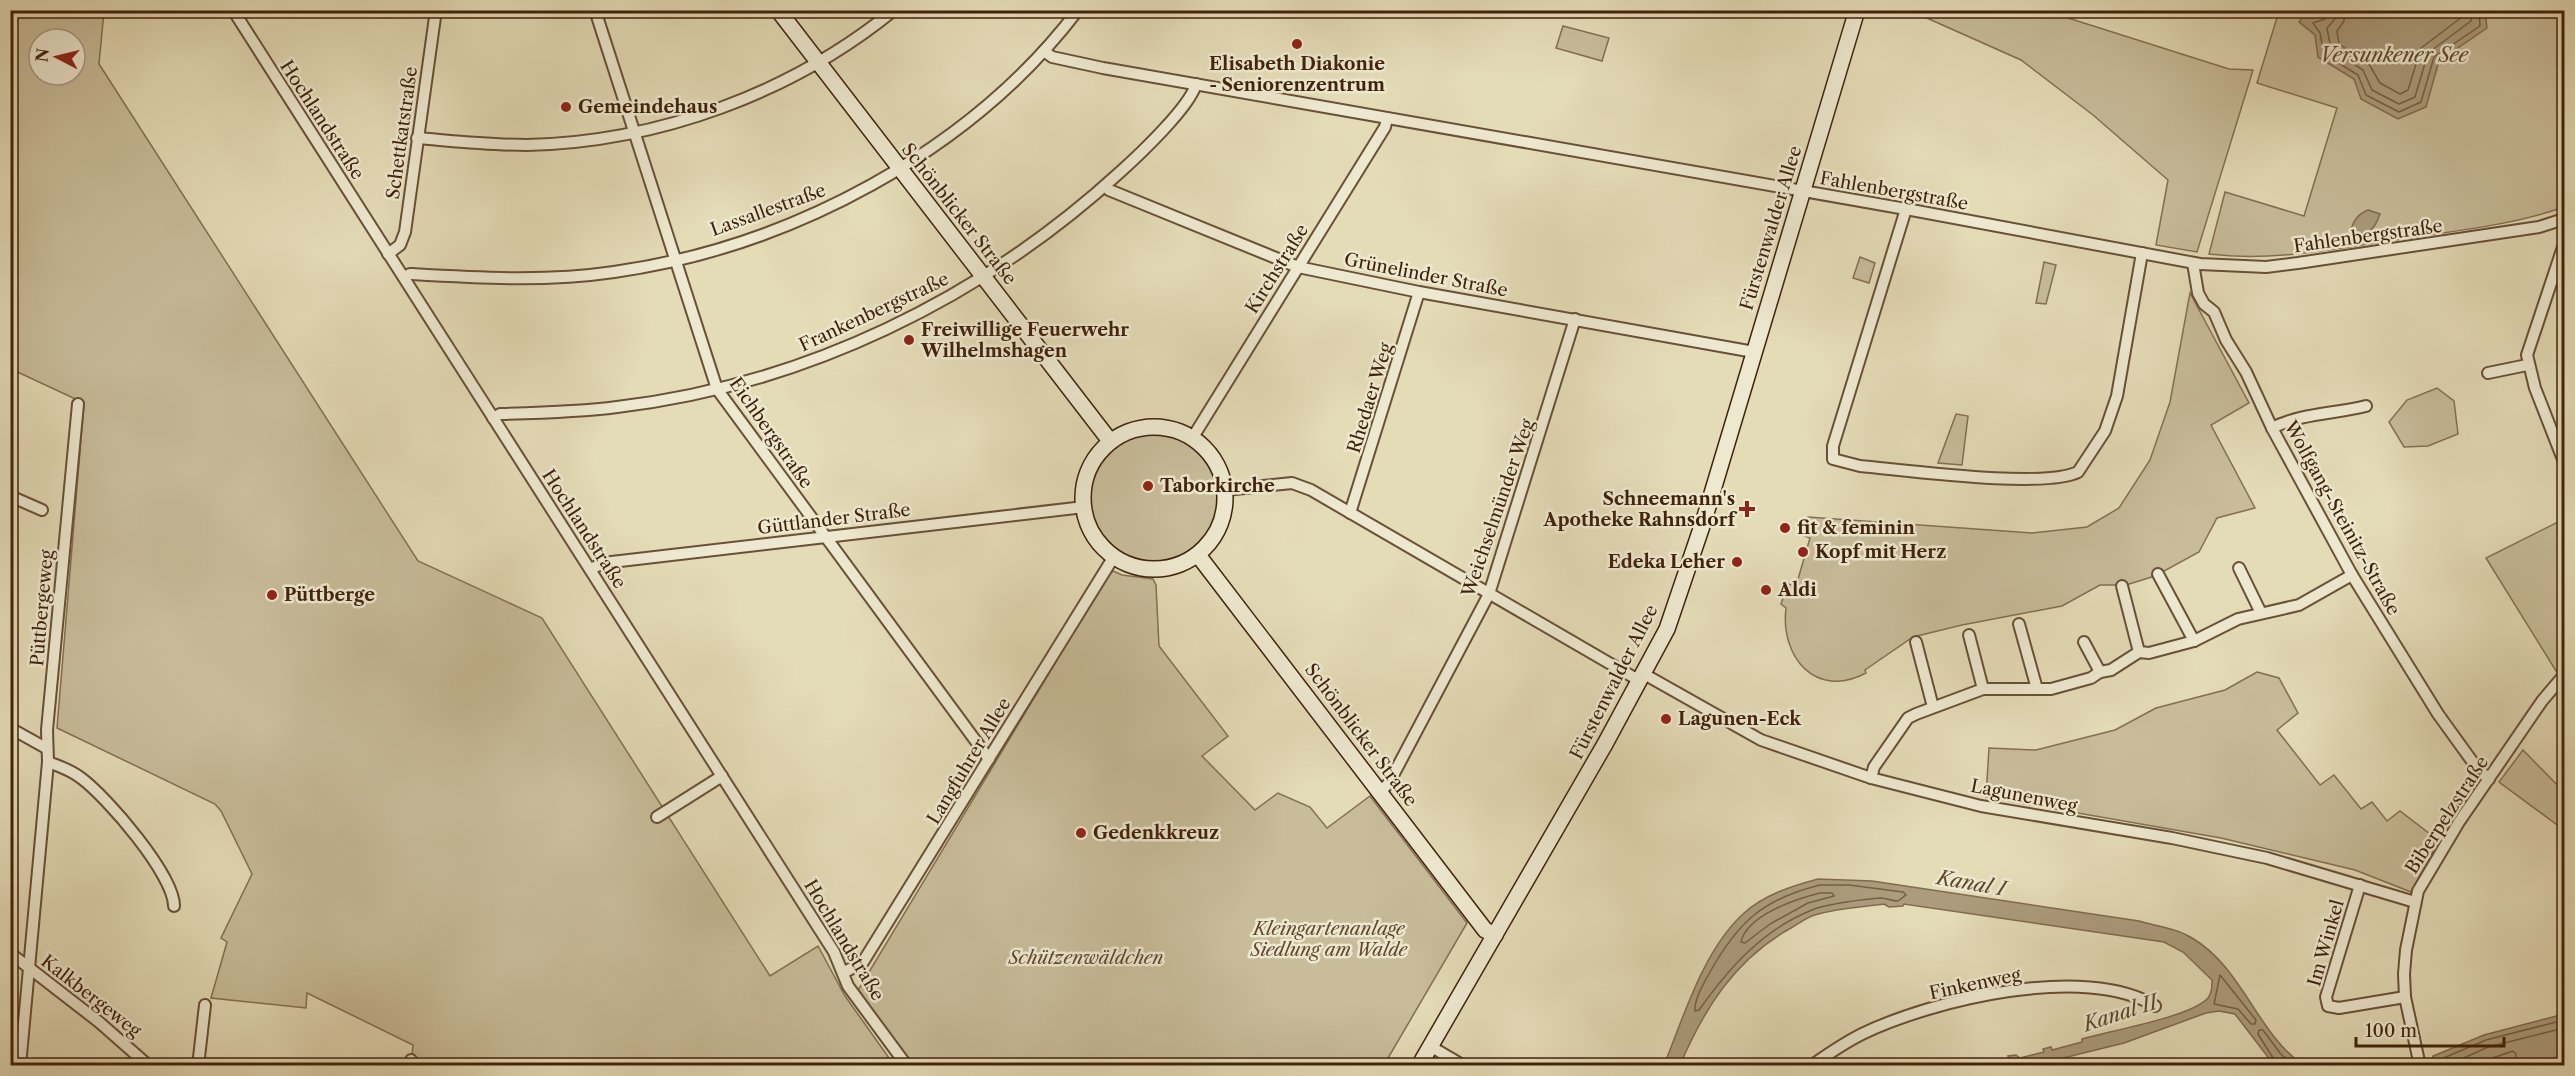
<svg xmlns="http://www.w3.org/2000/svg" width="2575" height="1076" font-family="'Libre Caslon Text',serif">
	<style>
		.green { fill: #c8bc9a; stroke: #846f52; stroke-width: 1.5; fill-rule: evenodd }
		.water { fill: #ac9c7d; stroke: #816b4f; stroke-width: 1.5 }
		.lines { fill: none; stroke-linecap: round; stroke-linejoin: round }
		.shore { stroke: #765f44; stroke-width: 1.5 }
		.street-casing { stroke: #695036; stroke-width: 14 }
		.secondary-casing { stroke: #40220b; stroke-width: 18 }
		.street { stroke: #ede8d0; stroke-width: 10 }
		.secondary { stroke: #ede8d0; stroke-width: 15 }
		.poi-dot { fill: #8f2418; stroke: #ede8d0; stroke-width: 2 }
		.labels { text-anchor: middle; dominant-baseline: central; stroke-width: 5; stroke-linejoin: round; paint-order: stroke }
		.poi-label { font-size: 18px; font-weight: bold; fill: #40220b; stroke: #ede8d0; text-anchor: start }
		.street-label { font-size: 18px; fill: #40220b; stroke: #ede8d0 }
		.park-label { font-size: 18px; font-style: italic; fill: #62482f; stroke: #ede8d0 }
		.water-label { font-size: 20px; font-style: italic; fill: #60472d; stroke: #ede8d0 }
	</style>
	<rect width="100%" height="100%" fill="#e4dbb7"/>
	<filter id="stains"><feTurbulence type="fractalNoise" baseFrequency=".00333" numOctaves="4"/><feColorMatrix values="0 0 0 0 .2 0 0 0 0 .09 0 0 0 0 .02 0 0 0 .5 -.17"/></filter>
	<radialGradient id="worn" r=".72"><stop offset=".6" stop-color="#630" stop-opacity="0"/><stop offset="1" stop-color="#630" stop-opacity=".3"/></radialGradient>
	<g class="green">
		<path d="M11,11H104L99,64L418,561L542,618L770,976L818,946L845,996L894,1065H411L413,1045L307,993L306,1008L211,998L227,942L221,938L252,874L221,811L215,804L57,728L84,403L11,369ZM39,39H75V75H39Z"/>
		<path d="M1911,11H2046L2229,69L2253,70L2197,252L2156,245L2168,180L2093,115L2021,60Z"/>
		<path d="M2279,11H2564V207C2510,226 2452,231 2395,240C2333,249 2272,262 2209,254L2225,192L2304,216L2337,108L2257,83Z"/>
		<path d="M1563,26L1609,38L1602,61L1556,48Z"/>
		<path d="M1860,257L1875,263L1869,283L1853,278Z"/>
		<path d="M2044,262L2056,265L2046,304L2036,303Z"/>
		<path d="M2190,293L2249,403L2211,425L2255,508L2217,518L2199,552L2155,576L2126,585H2100L2062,606L1962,625L1913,637L1865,670L1866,673C1815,700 1780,656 1786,608L1781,604L1788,584L1796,586L1810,538L1802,535L1808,517L2032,533L2087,527L2119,508L2150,460L2170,402Z"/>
		<path d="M2437,388L2454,401L2458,434L2428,446L2404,447L2389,422L2407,400Z"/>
		<path d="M1956,414L1968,416L1962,465L1938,463Z"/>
		<circle cx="1154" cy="498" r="65"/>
		<path d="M2564,519V662L2556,671L2486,558Z"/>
		<path d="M1113,571L1122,575L1153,579L1156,585L1159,646L1228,736L1202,756L1255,810L1278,793L1310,807L1327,828L1370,796L1467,923L1384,1065H913L857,992L1107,577Z"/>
		<path d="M2257,672L2279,678L2298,713L2277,730L2320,785L2334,775L2361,809L2372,802L2387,821L2400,811L2439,841L2411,892L2355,870L2221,838L1986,797L1989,748L2036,750L2115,730L2156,708L2225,690Z"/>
		<path d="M2523,750L2564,792V830L2499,782Z"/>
	</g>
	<g class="water">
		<path d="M2485,11L2487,28L2439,61L2426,107L2398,119L2361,99L2354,79L2318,57L2315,35L2299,22L2306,12L2321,15L2324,11Z"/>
		<path d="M2368,210L2380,214C2373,233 2370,232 2350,235C2352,223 2356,215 2368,210Z"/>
		<path d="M1818,879L1872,881L2139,921C2156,926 2176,928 2192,938C2242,967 2257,1033 2303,1065H2274L2235,1014L2219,1011L2206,1013L2124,1043L2035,1065H1990L2009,1060L2008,1056L2016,1055L2020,1058L2044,1052L2043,1049L2051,1047L2052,1050L2082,1042V1039C2109,1031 2191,1017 2208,998C2212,992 2212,987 2212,980L2183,952L2164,942L1904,904L1903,906L1889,907L1884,904C1862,907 1836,908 1815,915C1807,917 1798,924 1791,928C1735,959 1704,1009 1680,1065H1664C1684,1016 1703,951 1743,914C1763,895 1792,886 1818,879Z"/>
		<path d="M2564,1014V1054L2560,1056L2527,1065H2430L2433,1056L2484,1035Z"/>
	</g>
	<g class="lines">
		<g class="shore">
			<path d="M2329,10L2325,19L2313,23L2320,33L2324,54L2358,75L2366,95L2399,112L2421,102L2434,57L2480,26L2479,10"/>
			<path d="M2336,10L2335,19L2327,28L2331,49L2363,70L2372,90L2399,104L2415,97L2428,53L2471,21V10"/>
			<path d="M2345,10L2344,21L2337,31L2339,44L2369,64L2380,83L2400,94L2408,90L2421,48L2462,17V10"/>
			<path d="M1820,885H1849L1903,892L1906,895L1898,901C1891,901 1887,898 1880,898C1861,900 1829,903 1812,910C1762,930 1729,968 1699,1010L1695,1011C1694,999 1704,983 1710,972C1738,922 1763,899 1820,885Z"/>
			<path d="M1820,893H1832L1834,896L1808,903L1770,924L1745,943L1741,942C1747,915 1796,899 1820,893Z"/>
			<path d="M2220,975L2256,1020L2255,1024H2251L2238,1009L2214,1004Z"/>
			<path d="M2278,1066L2258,1034L2259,1030H2263L2280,1053L2293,1066"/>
			<path d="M2437,1066L2439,1060L2486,1040L2564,1020"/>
			<path d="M2446,1066L2488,1047L2564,1028"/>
			<path d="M2469,1066L2513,1051L2516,1054L2514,1066"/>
		</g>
		<defs>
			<g id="street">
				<path d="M233,10L834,952L848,986L907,1066"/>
				<path d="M595,10L717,389L989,759"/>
				<path d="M1044,51L1052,57L1103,68L1906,209L2200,264L2266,267L2298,263L2539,227L2564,219"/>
				<path d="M417,138C454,141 491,145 527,145C659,142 792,93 894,10"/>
				<path d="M1105,186L1109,190L1298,267L1419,292L1754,352"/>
				<path d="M1906,209L1833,446V459L1860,466C1905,470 2044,489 2078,472L2105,431L2117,396L2142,253"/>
				<path d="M2564,244L2527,355L2535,388L2564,462"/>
				<path d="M388,254L400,245L405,232L436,10"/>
				<path d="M2193,263L2198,293L2204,304L2214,312L2226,340L2246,372L2272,428L2352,575L2438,714L2477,768L2489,779"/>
				<path d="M404,277L410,274C479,278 546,282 614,272C790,247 970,152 1078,10"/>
				<path d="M2488,373L2527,365"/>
				<path d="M493,418L500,414C539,413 579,412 617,407C804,385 981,299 1119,173C1138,156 1190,107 1196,84"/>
				<path d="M2272,428C2302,413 2334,414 2366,406"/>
				<path d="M1193,437L1385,127L1387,118"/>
				<path d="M1226,490L1292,483L1311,490L1640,681"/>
				<path d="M10,496L42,510"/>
				<path d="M1350,513L1419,292"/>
				<path d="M2239,568L2261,613"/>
				<path d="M591,569L603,563L1084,507"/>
				<path d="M2158,574L2194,641"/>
				<path d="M2122,586L2139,652"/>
				<path d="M2019,624L2037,689"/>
				<path d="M1969,635L1983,689"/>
				<path d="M1916,642L1933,707"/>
				<path d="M2084,642L2100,672"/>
				<path d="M1644,674L1761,740L1871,778L1981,806L2172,838L2267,858L2415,902"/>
				<path d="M10,728L46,748"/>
				<path d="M48,762C59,766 71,770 81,778C107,797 174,875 174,906"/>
				<path d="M1871,778L1874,767L1908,718L1916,714L1983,689H2051L2091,678L2100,672L2111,670L2139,652L2149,653L2194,641L2238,619L2299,605L2352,575"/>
				<path d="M1380,792L1389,783L1489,594L1575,319"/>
				<path d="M657,817L722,776"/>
				<path d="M2360,885L2326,997L2328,1006L2339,1008L2405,997"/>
				<path d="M10,953L99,1022L149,1066"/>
				<path d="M843,973L863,962L1113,558"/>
				<path d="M1430,1046L1464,1066"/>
				<path d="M20,1066L48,762L47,730L78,404"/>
				<path d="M198,1066L205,1005"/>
				<path d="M409,1066L411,1060"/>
				<path d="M1811,1066C1828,1054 1844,1043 1862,1034C1932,1000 2086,963 2155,1006"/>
				<path d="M2420,1066L2405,997L2404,974L2406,950L2418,891L2459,822L2542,701L2564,675"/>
			</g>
			<g id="secondary">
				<path d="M778,10L1110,441"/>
				<circle cx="1154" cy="498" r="71"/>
				<path d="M1198,555L1485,930L1495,935"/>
				<path d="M1419,1066L1605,744L1667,629L1704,520L1857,10"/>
			</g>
		</defs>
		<use href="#street" class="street-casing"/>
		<use href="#secondary" class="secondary-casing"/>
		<use href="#street" class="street"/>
		<use href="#secondary" class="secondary"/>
	</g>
	<g class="poi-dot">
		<circle cx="1297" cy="44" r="6"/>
		<circle cx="566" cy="107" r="6"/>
		<circle cx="909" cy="340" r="6"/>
		<circle cx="1148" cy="486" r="6"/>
		<path d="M1744 500h6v6h6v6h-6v6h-6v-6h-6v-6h6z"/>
		<circle cx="1785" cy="528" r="6"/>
		<circle cx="1803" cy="552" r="6"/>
		<circle cx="1737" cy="562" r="6"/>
		<circle cx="1766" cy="590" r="6"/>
		<circle cx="272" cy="595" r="6"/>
		<circle cx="1666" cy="719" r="6"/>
		<circle cx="1081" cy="833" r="6"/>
	</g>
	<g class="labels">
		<g class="poi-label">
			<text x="1297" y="64" text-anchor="middle">Elisabeth Diakonie<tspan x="1297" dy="21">- Seniorenzentrum</tspan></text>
			<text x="578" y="107">Gemeindehaus</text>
			<text x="921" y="330">Freiwillige Feuerwehr<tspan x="921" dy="21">Wilhelmshagen</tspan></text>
			<text x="1160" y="486">Taborkirche</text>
			<text x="1735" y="499" text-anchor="end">Schneemann's<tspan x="1735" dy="21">Apotheke Rahnsdorf</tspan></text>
			<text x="1797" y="528">fit &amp; feminin</text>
			<text x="1815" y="552">Kopf mit Herz</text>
			<text x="1725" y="562" text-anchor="end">Edeka Leher</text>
			<text x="1778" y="590">Aldi</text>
			<text x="284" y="595">Püttberge</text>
			<text x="1678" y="719">Lagunen-Eck</text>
			<text x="1093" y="833">Gedenkkreuz</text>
		</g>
		<g class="street-label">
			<text transform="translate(322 120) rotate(57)">Hochlandstraße</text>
			<text transform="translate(402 133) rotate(-82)">Schettkatstraße</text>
			<text transform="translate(1894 191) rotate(10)">Fahlenbergstraße</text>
			<text transform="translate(768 210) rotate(-20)">Lassallestraße</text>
			<text transform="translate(959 214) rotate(52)">Schönblicker Straße</text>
			<text transform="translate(1771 228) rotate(-73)">Fürstenwalder Allee</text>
			<text transform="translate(2368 236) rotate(-8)">Fahlenbergstraße</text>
			<text transform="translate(1277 269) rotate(-58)">Kirchstraße</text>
			<text transform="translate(1426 275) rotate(11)">Grünelinder Straße</text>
			<text transform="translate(874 312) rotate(-25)">Frankenbergstraße</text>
			<text transform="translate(1370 398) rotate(-73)">Rhedaer Weg</text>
			<text transform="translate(771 433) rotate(55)">Eichbergstraße</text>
			<text transform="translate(1498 508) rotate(-71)">Weichselmünder Weg</text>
			<text transform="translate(2342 518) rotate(61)">Wolfgang-Steinitz-Straße</text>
			<text transform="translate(834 519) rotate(-7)">Güttlander Straße</text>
			<text transform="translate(584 529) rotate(57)">Hochlandstraße</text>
			<text transform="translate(42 608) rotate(-85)">Püttbergeweg</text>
			<text transform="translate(1614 682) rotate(-63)">Fürstenwalder Allee</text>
			<text transform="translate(1361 735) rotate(53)">Schönblicker Straße</text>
			<text transform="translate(969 761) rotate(-59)">Langfuhrer Allee</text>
			<text transform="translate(2024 796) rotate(11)">Lagunenweg</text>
			<text transform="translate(2447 815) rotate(-57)">Biberpelzstraße</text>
			<text transform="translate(844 940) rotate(59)">Hochlandstraße</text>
			<text transform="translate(2326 943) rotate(-74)">Im Winkel</text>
			<text transform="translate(1975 984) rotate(-12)">Finkenweg</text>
			<text transform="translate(91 996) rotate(38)">Kalkbergeweg</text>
		</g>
		<g class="park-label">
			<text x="1329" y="929">Kleingartenanlage<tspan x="1329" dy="21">Siedlung am Walde</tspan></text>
			<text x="1086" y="958">Schützenwäldchen</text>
		</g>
		<g class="water-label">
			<text x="2394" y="55">Versunkener See</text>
			<text transform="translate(1971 883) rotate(10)">Kanal I</text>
			<text transform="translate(2120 1013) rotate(-18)">Kanal II</text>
		</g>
	</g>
	<rect width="2575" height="1076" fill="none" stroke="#e4dbb7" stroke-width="36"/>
	<rect x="12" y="12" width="2551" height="1052" fill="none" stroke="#40220b" stroke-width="3"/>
	<rect x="18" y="18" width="2539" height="1040" fill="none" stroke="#40220b" stroke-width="1.5"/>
	<g transform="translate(57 57) rotate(277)"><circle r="28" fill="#ede8d0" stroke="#a89981" stroke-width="1.5"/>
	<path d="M0-4.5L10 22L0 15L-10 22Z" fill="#8f2418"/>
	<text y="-9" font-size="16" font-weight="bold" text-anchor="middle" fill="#40220b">N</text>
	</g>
	<path d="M2356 1037v9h148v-9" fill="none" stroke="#40220b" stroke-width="3"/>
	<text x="2365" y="1037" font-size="18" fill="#40220b" stroke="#ede8d0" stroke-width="4.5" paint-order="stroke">100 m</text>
	<rect width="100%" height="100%" filter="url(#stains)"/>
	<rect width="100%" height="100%" fill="url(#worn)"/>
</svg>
